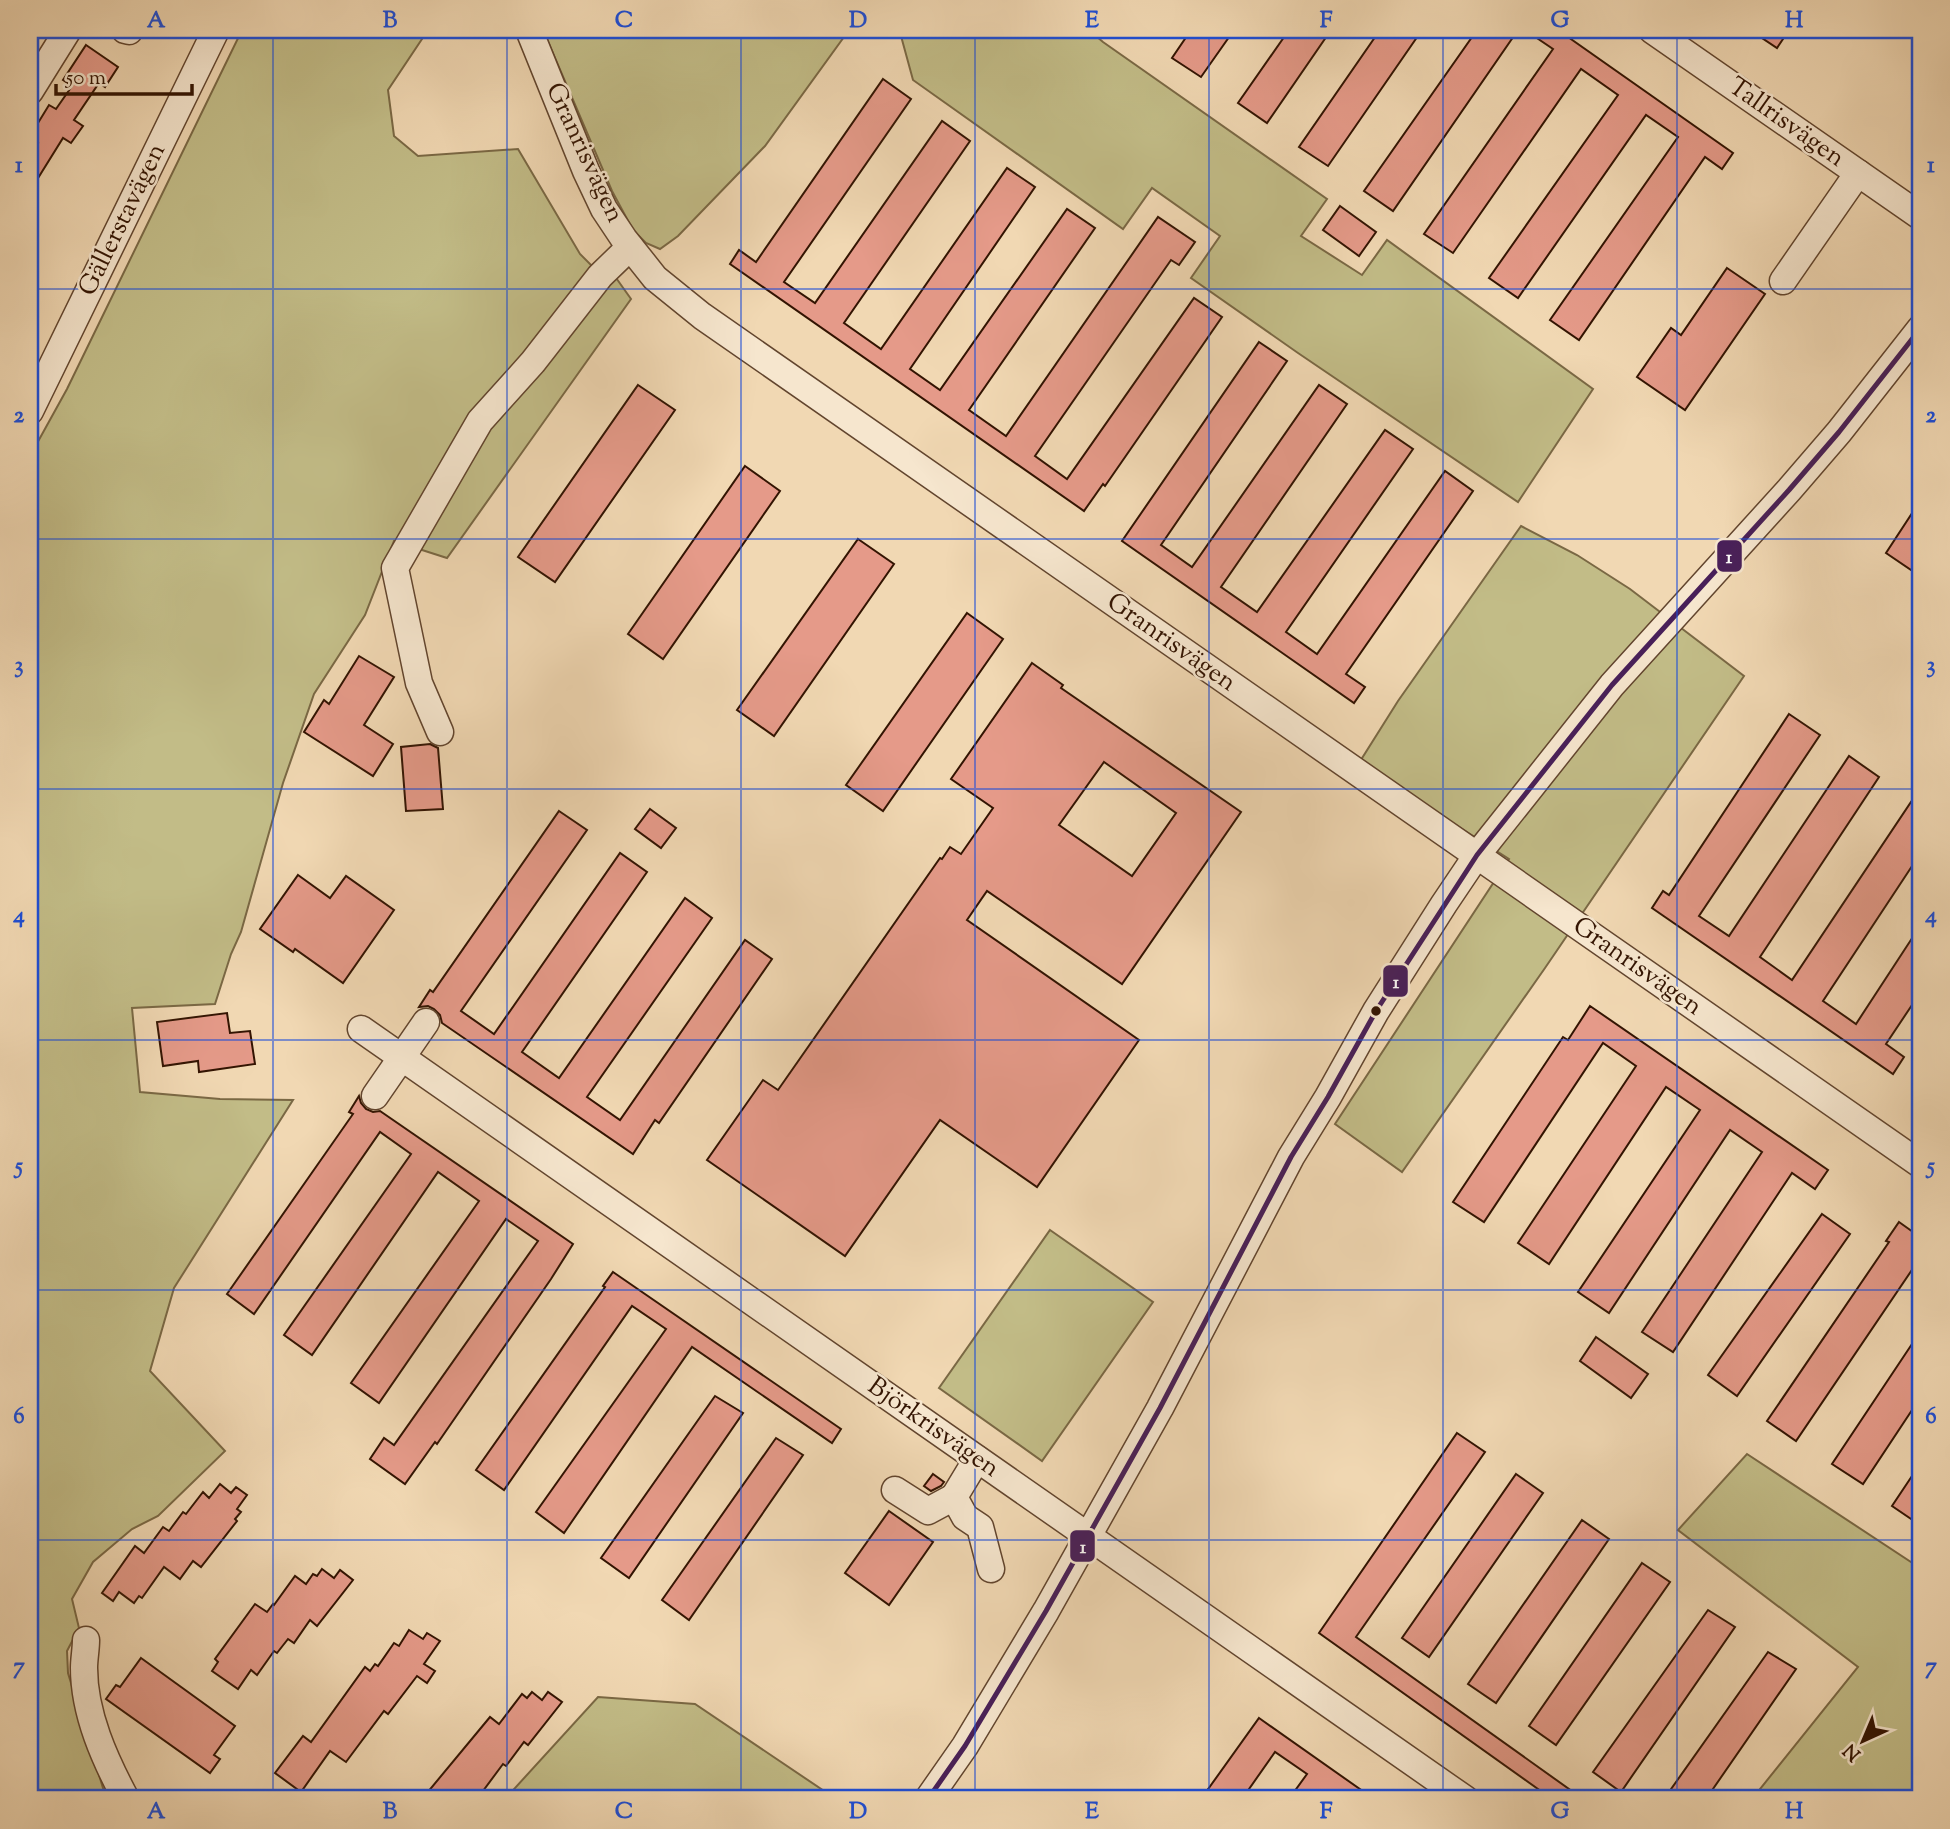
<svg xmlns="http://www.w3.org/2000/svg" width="1950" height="1829" font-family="'Sorts Mill Goudy',serif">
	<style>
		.green { fill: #c2bc87; stroke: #7a6844; stroke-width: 2 }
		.building { fill: #e59a89; stroke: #331402; stroke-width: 2; fill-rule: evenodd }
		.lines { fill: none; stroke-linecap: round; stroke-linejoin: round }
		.minor-casing { stroke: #62452e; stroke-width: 29 }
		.minor { stroke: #f6e6ce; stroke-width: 26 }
		.bus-1-casing { stroke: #f6e6ce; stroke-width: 10 }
		.bus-1 { stroke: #481f59; stroke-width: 5 }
		.grid { fill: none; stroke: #1d4ed8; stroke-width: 2; stroke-opacity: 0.55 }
		.bus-dot { fill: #331402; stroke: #f6e6ce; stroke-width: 2.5 }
		.labels { text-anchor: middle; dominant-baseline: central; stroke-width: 5; stroke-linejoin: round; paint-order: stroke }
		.street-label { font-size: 26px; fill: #331402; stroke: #f6e6ce }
		.line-badge { stroke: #f6e6ce; stroke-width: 2.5 }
		.badge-label { font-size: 19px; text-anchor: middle; font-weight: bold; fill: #fff }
		.neatline { fill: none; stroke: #1d4ed8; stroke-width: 2.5 }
		.grid-label { font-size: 23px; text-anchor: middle; font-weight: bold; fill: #1d4ed8 }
	</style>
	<rect width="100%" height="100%" fill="#f1d8b3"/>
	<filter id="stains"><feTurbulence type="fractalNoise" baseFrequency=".00286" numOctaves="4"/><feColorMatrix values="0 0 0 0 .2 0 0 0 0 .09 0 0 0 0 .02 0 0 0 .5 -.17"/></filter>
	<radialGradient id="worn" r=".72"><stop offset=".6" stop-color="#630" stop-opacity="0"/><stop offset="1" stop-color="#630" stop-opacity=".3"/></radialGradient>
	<g class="green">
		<path d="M242,30H428L388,90L394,136L418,156L518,149L580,254L596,270L614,275L631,299L447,558L394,541L365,615L314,694L283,783L241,932L231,954L215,1004L132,1008L140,1092L220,1099L293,1100L174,1288L150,1371L225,1451L158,1516L132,1529L93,1562L72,1599L79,1628L67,1651L68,1673L103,1788L110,1799H42L30,1780V456L67,389Z"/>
		<path d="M543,30H849L765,146L678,236L660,249L646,243L633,230L612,191Z"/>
		<path d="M1008,30H1089L1103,42L1327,199L1301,236L1362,275L1387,240L1593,389L1518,502L1298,353L1191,278L1220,236L1152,188L1123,229L913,80L901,36C936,27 972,35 1008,30Z"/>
		<path d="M1521,526L1577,555L1630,589L1744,676L1545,968L1402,1172L1335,1124L1509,859L1359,763L1398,701Z"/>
		<path d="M1050,1230L1153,1302L1042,1461L939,1388Z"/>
		<path d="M1747,1454L1920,1568V1799H1752L1858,1667L1678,1530Z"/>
		<path d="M598,1697L695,1704L836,1799H505Z"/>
	</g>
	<g class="building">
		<path d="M1191,30H1234L1201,77L1172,58Z"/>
		<path d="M1289,30H1331L1267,123L1238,103Z"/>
		<path d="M1380,30H1422L1328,166L1299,147Z"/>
		<path d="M1477,30H1518L1393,211L1364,191Z"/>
		<path d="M1525,30H1558L1733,153L1722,169L1705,157L1579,340L1550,320L1678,137L1646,115L1518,298L1489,278L1618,95L1581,69L1453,253L1424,234L1553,49Z"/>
		<path d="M1750,30H1789L1777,48Z"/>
		<path d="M86,45L118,67L105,87L99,83L74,120L83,126L71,143L63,138L30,191V156L38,143L30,138V136L49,105L56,109L72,86L63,80Z"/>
		<path d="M883,79L911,99L784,282L815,303L942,121L970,141L844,323L881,349L1007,168L1035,187L910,369L940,390L1067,209L1095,228L969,410L1006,436L1158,217L1195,242L1179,265L1171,260L1035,456L1067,479L1194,298L1222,317L1105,486L1103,484L1084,511L730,264L739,250L756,262Z"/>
		<path d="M1340,206L1376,232L1359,256L1323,230Z"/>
		<path d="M1727,268L1765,294L1685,410L1637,377L1671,328L1681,335Z"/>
		<path d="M1259,342L1287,361L1161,545L1192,567L1319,385L1347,404L1221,587L1257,612L1385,430L1413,449L1286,632L1317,654L1445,471L1473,491L1346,674L1365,687L1354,703L1122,541Z"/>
		<path d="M638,385L675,410L555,582L518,557Z"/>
		<path d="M745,466L780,491L663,659L628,634Z"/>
		<path d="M1920,501V576L1886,553Z"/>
		<path d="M858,539L894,564L774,736L737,710Z"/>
		<path d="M967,613L1003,639L883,811L846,785Z"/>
		<path d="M359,656L394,677L364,725L393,744L373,776L304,732L324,700L329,704Z"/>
		<path d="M1032,663L1063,685L1061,688L1241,812L1122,984L987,891L967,920L1139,1040L1037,1187L940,1120L845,1256L707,1160L763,1080L778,1090L940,858L942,859L950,847L961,854L993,808L951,779ZM1104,762L1176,813L1132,876L1059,825Z"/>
		<path d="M1789,714L1820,735L1699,916L1729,936L1849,756L1879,777L1760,957L1792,980L1911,802L1920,808V854L1823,1001L1856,1024L1920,926V993L1886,1044L1904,1057L1893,1074L1652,908L1663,891L1669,895Z"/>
		<path d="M430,744L438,748L443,809L406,811L401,747Z"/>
		<path d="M650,809L676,828L661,848L635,829Z"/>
		<path d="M559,811L587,830L461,1011L494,1034L620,853L647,872L522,1052L559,1078L685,898L712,918L587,1097L620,1120L745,940L772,959L659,1123L655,1120L633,1154L442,1023L440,1015L434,1009L428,1006L419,1007L430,990L433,992Z"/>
		<path d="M298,875L330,898L346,876L394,910L343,983L295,949L293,952L260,929Z"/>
		<path d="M1590,1006L1828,1170L1815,1189L1792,1173L1673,1352L1642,1332L1762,1152L1730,1130L1609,1313L1578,1292L1700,1110L1666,1087L1549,1264L1518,1243L1636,1066L1603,1043L1484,1222L1453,1202L1563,1037L1568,1040Z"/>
		<path d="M227,1013L230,1033L250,1031L255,1064L199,1072L198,1061L163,1066L157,1022Z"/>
		<path d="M359,1096L361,1103L366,1109L373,1112L380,1111L573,1244L551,1279L437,1444L435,1442L405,1484L370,1459L384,1438L394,1445L538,1241L506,1219L379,1403L351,1383L479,1201L438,1172L312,1355L284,1335L411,1154L380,1132L254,1314L227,1294L353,1114L349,1112Z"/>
		<path d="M1822,1214L1850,1234L1737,1396L1708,1375Z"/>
		<path d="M1899,1222L1920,1237V1258L1796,1441L1767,1421L1889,1242L1886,1241Z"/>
		<path d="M613,1272L841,1429L832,1443L692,1347L564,1533L536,1512L666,1329L632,1306L504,1490L476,1470L605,1287L603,1286Z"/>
		<path d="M1920,1332V1398L1863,1484L1832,1464Z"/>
		<path d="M1596,1337L1648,1374L1631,1398L1580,1361Z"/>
		<path d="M715,1396L743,1413L629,1578L601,1558Z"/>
		<path d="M1457,1433L1485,1452L1356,1637L1583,1799H1552L1319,1633Z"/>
		<path d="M776,1438L803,1455L689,1620L662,1600Z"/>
		<path d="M1920,1464V1525L1892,1506Z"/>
		<path d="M933,1474L944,1482L941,1486L931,1491L924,1486Z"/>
		<path d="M1516,1474L1543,1493L1429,1657L1402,1638Z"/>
		<path d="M220,1484L231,1493L236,1487L247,1495L237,1509L241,1512L235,1519L237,1521L201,1567L193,1561L180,1579L164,1567L142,1598L139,1596L134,1603L119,1592L113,1601L102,1593L135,1546L144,1553L163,1527L169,1531L183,1512L186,1514L203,1492L209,1498Z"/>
		<path d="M889,1511L933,1542L889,1605L845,1573Z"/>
		<path d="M1582,1520L1609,1539L1496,1703L1468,1684Z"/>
		<path d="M1642,1563L1670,1582L1556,1745L1529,1726Z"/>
		<path d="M322,1569L334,1578L340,1570L353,1580L317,1626L310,1620L294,1643L288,1639L277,1653L274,1651L257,1675L251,1670L238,1689L212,1671L218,1662L215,1659L255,1604L267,1612L273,1604L274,1605L295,1576L306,1584L313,1574L317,1576Z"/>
		<path d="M1708,1610L1735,1627L1621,1792L1593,1772Z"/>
		<path d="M409,1630L423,1639L427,1633L440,1641L424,1664L435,1671L427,1683L417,1676L388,1714L384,1711L346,1762L330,1751L301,1792L275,1773L303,1736L311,1742L365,1667L370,1671L375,1664L378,1666L394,1643L399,1646Z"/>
		<path d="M1768,1652L1796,1669L1706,1799H1664Z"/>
		<path d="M141,1658L235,1726L214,1755L220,1759L210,1773L106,1699L116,1685L120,1687Z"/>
		<path d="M532,1692L542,1700L548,1692L562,1702L528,1745L524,1742L506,1766L503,1764L477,1799H422L490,1717L499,1724L522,1694L527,1698Z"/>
		<path d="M1259,1718L1374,1799H1289L1307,1774L1275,1752L1242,1799H1201Z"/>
	</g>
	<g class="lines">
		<defs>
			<g id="minor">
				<path d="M125,30L129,31"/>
				<path d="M529,30L586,171L604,209L624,239L655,278L702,316L1920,1164"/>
				<path d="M1652,30L1920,216"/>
				<path d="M30,91L68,30"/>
				<path d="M1783,281L1858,173"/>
				<path d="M30,411L216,30"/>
				<path d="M440,732L419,683L395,568L480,421L533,362L600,276L630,247"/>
				<path d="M361,1029L1465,1799"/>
				<path d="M375,1096L426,1022"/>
				<path d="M977,1459L954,1497L965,1517L980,1527L991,1569"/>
				<path d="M895,1490L928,1511L954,1497"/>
				<path d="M86,1640C86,1649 84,1659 84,1668C84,1714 105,1760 126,1799"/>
				<path d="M928,1799L965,1746L1046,1611L1160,1408L1291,1157L1328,1097L1376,1011L1444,904L1477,855L1612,685L1789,490L1839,432L1920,329"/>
			</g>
		</defs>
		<use href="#minor" class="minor-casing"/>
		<use href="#minor" class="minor"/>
		<defs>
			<path id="bus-1" d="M928,1799L965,1746L1046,1611L1160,1408L1291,1157L1328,1097L1376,1011L1477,855L1612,685L1789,490L1839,432L1920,329"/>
		</defs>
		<use href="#bus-1" class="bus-1-casing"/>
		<use href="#bus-1" class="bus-1"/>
	</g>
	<path class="grid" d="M273,30V1799M507,30V1799M741,30V1799M975,30V1799M1209,30V1799M1443,30V1799M1677,30V1799M30,289H1920M30,539H1920M30,789H1920M30,1040H1920M30,1290H1920M30,1540H1920"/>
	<circle class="bus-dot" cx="1376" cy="1011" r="6"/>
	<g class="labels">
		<g class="street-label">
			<text transform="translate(1786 123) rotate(35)">Tallrisvägen</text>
			<text transform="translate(584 153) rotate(65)">Granrisvägen</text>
			<text transform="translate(123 220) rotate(-64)">Gällerstavägen</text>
			<text transform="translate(1171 643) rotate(35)">Granrisvägen</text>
			<text transform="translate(1637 967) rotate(35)">Granrisvägen</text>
			<text transform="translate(933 1428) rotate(35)">Björkrisvägen</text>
		</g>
	</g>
	<g class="line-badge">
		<rect x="1716" y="539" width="27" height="34" rx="7" fill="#481f59"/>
		<rect x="1382" y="964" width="27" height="34" rx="7" fill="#481f59"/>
		<rect x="1069" y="1529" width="27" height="34" rx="7" fill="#481f59"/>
	</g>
	<g class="badge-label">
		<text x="1729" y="563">1</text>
		<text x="1396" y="988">1</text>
		<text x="1083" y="1553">1</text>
	</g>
	<rect width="1950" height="1829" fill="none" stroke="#f1d8b3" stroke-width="77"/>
	<g transform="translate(1863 1741) rotate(224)" stroke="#f6e6ce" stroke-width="5" paint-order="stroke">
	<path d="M0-5L12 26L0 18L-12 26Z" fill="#331402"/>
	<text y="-10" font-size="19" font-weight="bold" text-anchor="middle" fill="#331402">N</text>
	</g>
	<path d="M56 84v10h136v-10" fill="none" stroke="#331402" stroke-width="3.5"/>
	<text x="66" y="84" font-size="21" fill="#331402" stroke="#f6e6ce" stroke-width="5" paint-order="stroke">50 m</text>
	<rect x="38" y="38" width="1874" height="1752" class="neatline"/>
	<g class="grid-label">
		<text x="156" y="27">A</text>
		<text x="390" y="27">B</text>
		<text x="624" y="27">C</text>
		<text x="858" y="27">D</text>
		<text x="1092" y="27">E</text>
		<text x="1326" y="27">F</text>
		<text x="1560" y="27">G</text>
		<text x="1794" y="27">H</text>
		<text x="19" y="172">1</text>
		<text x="1931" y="172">1</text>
		<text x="19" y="422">2</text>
		<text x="1931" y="422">2</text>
		<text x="19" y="672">3</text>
		<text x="1931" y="672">3</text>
		<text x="19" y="922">4</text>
		<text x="1931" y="922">4</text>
		<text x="19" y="1173">5</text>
		<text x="1931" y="1173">5</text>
		<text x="19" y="1423">6</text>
		<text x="1931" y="1423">6</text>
		<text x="19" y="1673">7</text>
		<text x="1931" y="1673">7</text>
		<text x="156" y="1818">A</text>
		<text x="390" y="1818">B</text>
		<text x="624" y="1818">C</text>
		<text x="858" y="1818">D</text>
		<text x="1092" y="1818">E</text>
		<text x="1326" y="1818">F</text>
		<text x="1560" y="1818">G</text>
		<text x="1794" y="1818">H</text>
	</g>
	<rect width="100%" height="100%" filter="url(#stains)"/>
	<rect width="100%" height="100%" fill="url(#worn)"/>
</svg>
